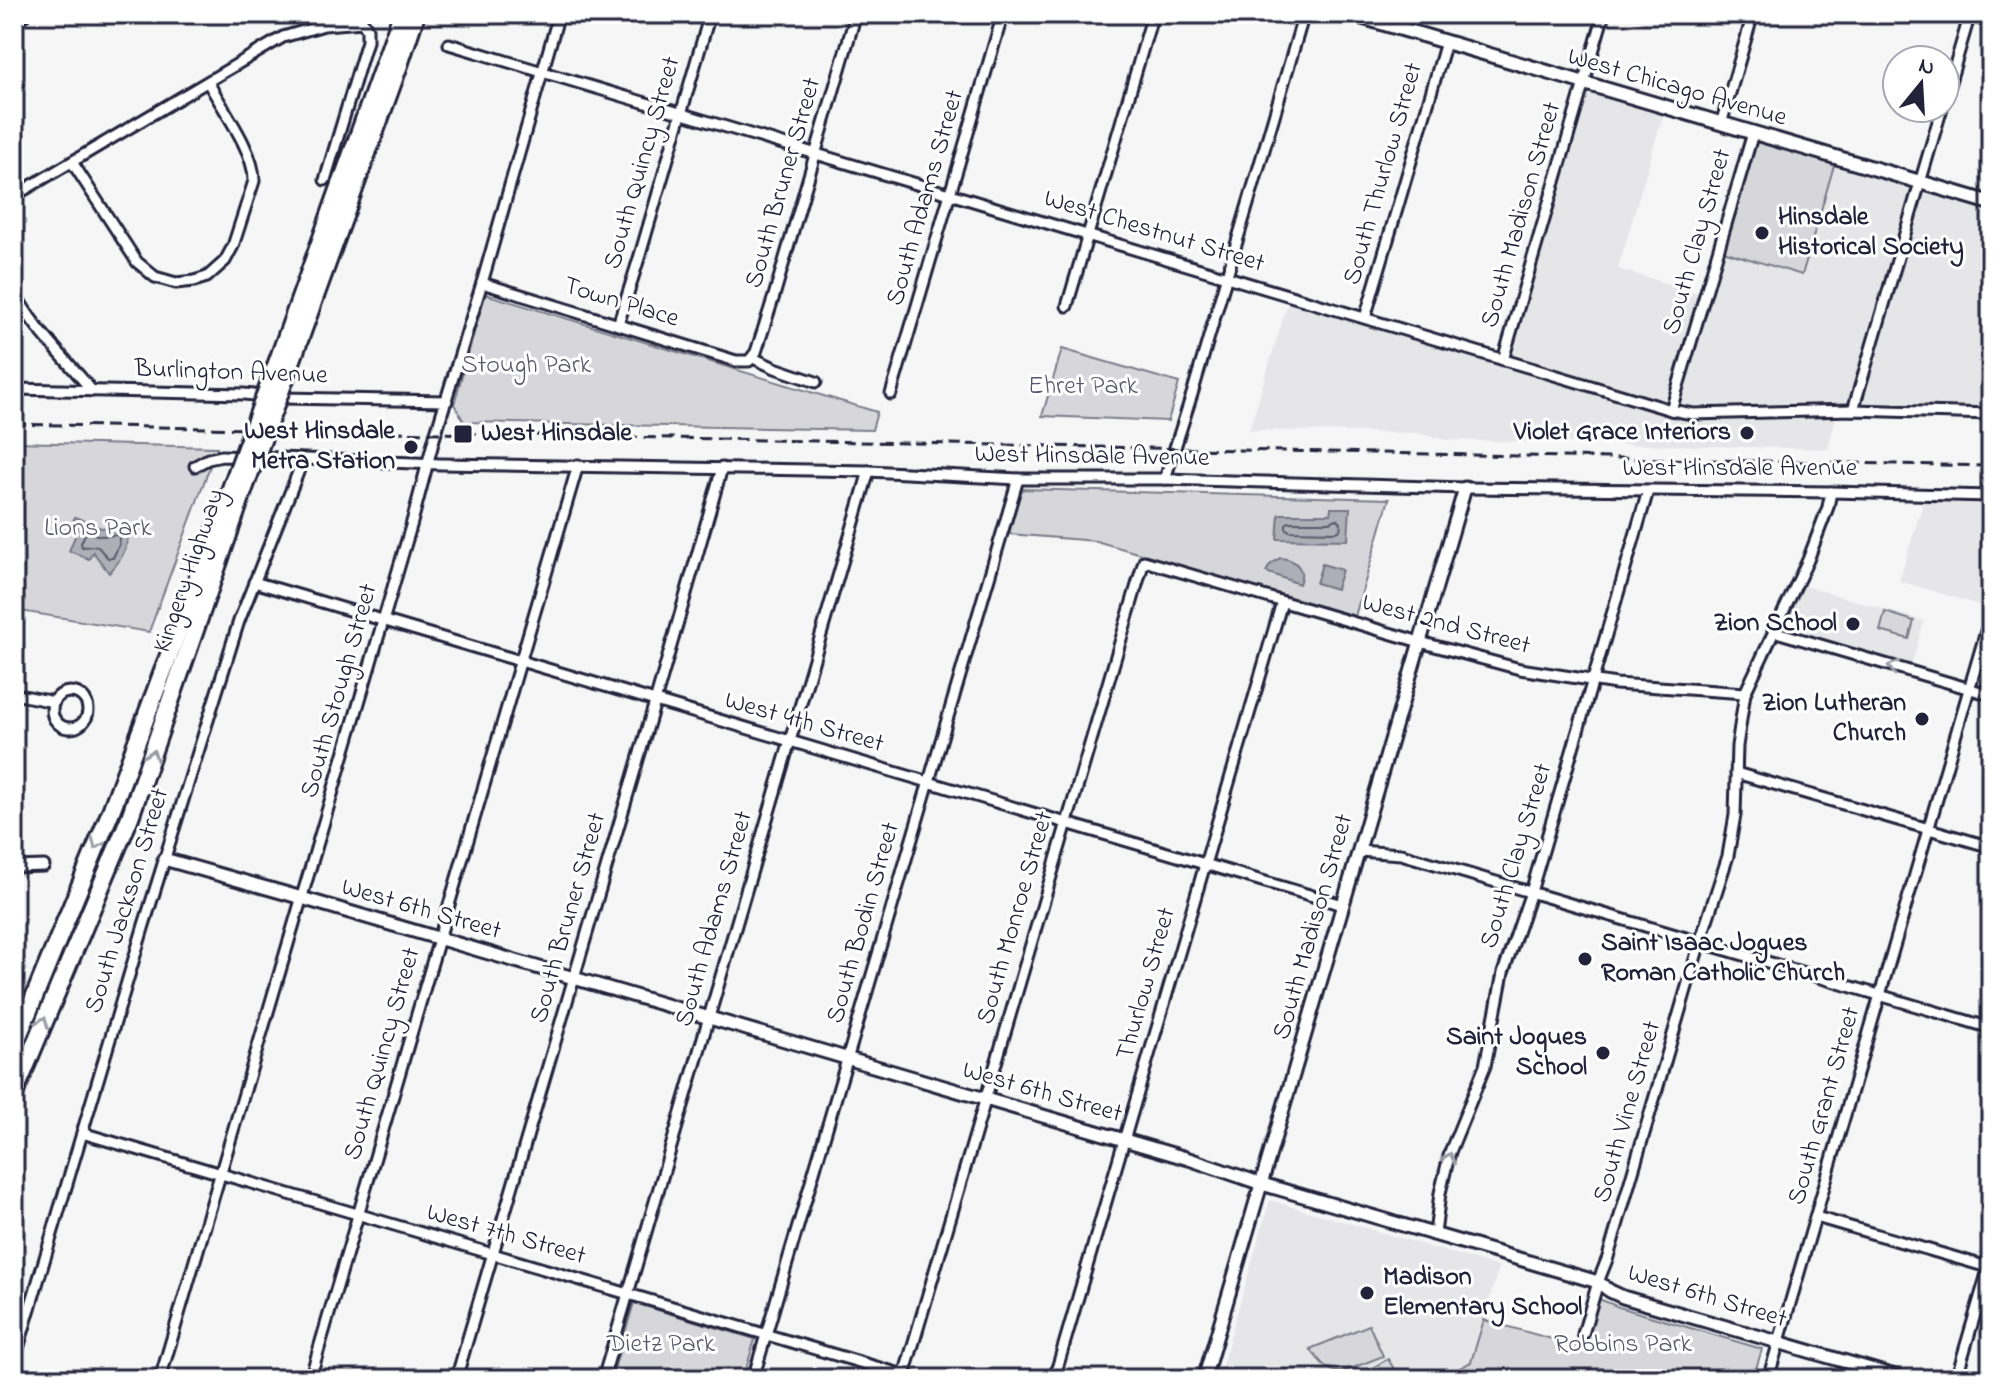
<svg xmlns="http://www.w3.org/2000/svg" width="2005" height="1393" font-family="'Indie Flower',sans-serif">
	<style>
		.built { fill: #e6e6e9 }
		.green { fill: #d7d7db; stroke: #7c7c8b; stroke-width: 2 }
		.water { fill: #aeaeb7; stroke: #767685; stroke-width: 2 }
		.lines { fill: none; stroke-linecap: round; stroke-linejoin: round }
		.shore { stroke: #5a5a6d; stroke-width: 2 }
		.minor-casing { stroke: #22223b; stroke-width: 15 }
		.tertiary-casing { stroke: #22223b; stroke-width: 17 }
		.secondary-casing { stroke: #22223b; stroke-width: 18 }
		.motorway-casing { stroke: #22223b; stroke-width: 22 }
		.minor { stroke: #fff; stroke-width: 9 }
		.tertiary { stroke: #fff; stroke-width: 11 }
		.secondary { stroke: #fff; stroke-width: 12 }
		.motorway { stroke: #fff; stroke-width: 16 }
		.rail { stroke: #22223b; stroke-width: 3; stroke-dasharray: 12 6; stroke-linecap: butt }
		.motorway-bridge-casing { stroke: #22223b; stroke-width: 22; stroke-linecap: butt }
		.motorway-bridge { stroke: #fff; stroke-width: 16 }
		.oneway { stroke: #9c9ca7 }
		.poi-dot { fill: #22223b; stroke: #fff; stroke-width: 3 }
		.labels { text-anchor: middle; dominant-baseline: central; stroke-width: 6; stroke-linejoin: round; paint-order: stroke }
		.street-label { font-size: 26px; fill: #22223b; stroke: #fff }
		.poi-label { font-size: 26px; font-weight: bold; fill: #22223b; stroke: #fff; text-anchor: end }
		.park-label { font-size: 26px; fill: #58586b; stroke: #fff }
	</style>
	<rect width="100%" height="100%" fill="#f6f6f7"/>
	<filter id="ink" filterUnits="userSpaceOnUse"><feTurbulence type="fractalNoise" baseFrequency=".0125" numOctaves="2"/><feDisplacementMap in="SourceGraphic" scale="16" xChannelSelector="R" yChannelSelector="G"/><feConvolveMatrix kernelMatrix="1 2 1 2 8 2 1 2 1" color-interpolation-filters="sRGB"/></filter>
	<g filter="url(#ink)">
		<g class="built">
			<path d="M1587,89L1665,112L1658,132L1618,269L1699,293L1666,402L1510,355Z"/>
			<path d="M1835,162L1914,185L1848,404L1695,408L1679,406L1723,251L1802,274Z"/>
			<path d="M1926,188L1991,207V410L1859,406Z"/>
			<path d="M1289,299L1667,414L1692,416L1837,412L1828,449L1446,440L1416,433L1249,430Z"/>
			<path d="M1924,500L1991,502V599L1989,608L1899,581Z"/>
			<path d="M1802,585L1924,621L1911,666L1782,628Z"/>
			<path d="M1991,633V692L1975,687Z"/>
			<path d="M1270,1200L1499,1267L1471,1362L1440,1379H1218Z"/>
		</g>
		<g class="green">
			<path d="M1756,139L1835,162L1802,275L1723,251Z"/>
			<path d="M485,294L877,412L872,430L464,422L454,404Z"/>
			<path d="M1062,349L1179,383L1168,421L1042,416Z"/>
			<path d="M14,442L217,447L149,632L14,610Z"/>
			<path d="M1021,489L1389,499L1355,616L1096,541L1009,534Z"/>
			<path d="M1885,612L1914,621L1909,639L1880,631Z"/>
			<path d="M1599,1299L1619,1307L1762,1349L1753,1379H1440L1471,1362L1484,1320L1584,1348Z"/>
			<path d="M634,1303L755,1339L743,1379H611Z"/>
			<path d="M1369,1325L1383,1356L1345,1371C1328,1375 1320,1361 1310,1349Z"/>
			<path d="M1388,1359L1400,1379H1352Z"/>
		</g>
		<g class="water">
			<path d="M1331,508H1350L1348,540L1277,539L1279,514H1330Z"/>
			<path d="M75,517L101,528L129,524C128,547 125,556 109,573L93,552L89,559L69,551L76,534L68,530Z"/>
			<path d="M1280,558C1295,559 1306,568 1299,584L1266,572L1270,565Z"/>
			<path d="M1322,564L1342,570L1336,589L1316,583Z"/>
		</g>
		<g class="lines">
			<g class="shore">
				<path d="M1337,519L1341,523L1340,530L1337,532L1289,531L1286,528V524L1289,522H1329Z"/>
				<path d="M86,532L101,536L119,535V545L113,558H108L97,546L82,547L81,543Z"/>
			</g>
			<defs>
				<g id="minor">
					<path d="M1965,14L1991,22"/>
					<path d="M14,22L26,14"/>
					<path d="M449,44L1671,410L1693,414L1853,410L1991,414"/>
					<path d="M1945,99L1970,14"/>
					<path d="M1721,124L1753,14"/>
					<path d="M72,162L137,262L155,277L176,283L194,281L207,277L225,261L233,246L254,181C255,152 222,108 208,82"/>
					<path d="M14,196L283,37L324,25L363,22L367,29V41L325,180"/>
					<path d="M482,283L736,361H749L756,352L774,296L856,14"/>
					<path d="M14,291C33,329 66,358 92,391"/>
					<path d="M1067,306L1153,14"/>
					<path d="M1365,318L1446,42"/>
					<path d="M618,325L640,255L710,14"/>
					<path d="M753,358L775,368L816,382"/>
					<path d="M1503,360L1604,14"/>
					<path d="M14,389L244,394L283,398L447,401"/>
					<path d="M891,394L1003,14"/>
					<path d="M1671,410L1753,133"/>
					<path d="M1853,410L1942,108"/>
					<path d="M195,466L208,459L222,456L441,464L869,471L1018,479H1165L1465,488L1831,492L1991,496"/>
					<path d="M1165,479L1193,391L1304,14"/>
					<path d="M254,582L1343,905"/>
					<path d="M1773,631L1991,695"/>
					<circle cx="70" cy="710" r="18"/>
					<path d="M14,694L54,702"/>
					<path d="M1736,773L1991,847"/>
					<path d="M1359,851L1401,854L1991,1028"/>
					<path d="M14,867L44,866"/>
					<path d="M82,1133L917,1379"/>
					<path d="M1816,1217L1991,1268"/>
					<path d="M1435,1234L1440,1193L1450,1152L1485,1066L1503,973L1531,892L1648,491"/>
					<path d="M1583,1334L1598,1282L1608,1257L1700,942L1728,856L1735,815L1737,746L1745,693L1808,560L1828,507L1831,492"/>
					<path d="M14,1362L144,925L239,621L303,460"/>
					<path d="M160,1379L411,526L434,439L482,283L559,14"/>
					<path d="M310,1379L578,465"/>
					<path d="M456,1379L655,702L722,468"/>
					<path d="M603,1379L869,471"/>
					<path d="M753,1379L1018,479"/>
					<path d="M903,1379L1144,561L1420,642L1520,669L1616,684L1745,693"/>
					<path d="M1054,1379L1282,602"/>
					<path d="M1768,1379L1991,614"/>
					<path d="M1956,1379L1991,1260"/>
				</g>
				<g id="tertiary">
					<path d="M164,859L288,894L1189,1159L1262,1184L1598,1282L1610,1291L1623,1297L1905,1379"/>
					<path d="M1204,1379L1465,488"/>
				</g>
				<path id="secondary" d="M1351,14L1991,203"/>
				<g id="motorway">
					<path d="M276,366L402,14"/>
					<path d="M289,368L399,65L416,14"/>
					<path d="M14,1046L111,811L233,483"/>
					<path d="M14,1094L130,817L246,483"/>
				</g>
			</defs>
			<use href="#minor" class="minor-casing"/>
			<use href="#tertiary" class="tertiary-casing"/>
			<use href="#secondary" class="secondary-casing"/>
			<use href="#motorway" class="motorway-casing"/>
			<use href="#minor" class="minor"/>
			<use href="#tertiary" class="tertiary"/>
			<use href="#secondary" class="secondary"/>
			<use href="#motorway" class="motorway"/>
			<path class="rail" d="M14,424L1991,466"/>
			<defs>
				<g id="motorway-bridge">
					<path d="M233,483L276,366"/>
					<path d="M246,483L289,368"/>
				</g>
			</defs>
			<use href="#motorway-bridge" class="motorway-bridge-casing"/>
			<use href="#motorway-bridge" class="motorway-bridge"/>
		</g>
		<defs><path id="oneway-chevron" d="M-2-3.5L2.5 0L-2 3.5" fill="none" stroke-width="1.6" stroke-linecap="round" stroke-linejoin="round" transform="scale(2)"/></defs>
		<g class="oneway">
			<use href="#oneway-chevron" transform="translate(1893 667) rotate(-164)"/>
			<use href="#oneway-chevron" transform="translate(152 755) rotate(-71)"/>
			<use href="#oneway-chevron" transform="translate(97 844) rotate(113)"/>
			<use href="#oneway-chevron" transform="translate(43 1022) rotate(-68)"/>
			<use href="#oneway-chevron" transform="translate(1449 1158) rotate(-73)"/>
		</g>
	</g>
	<g class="poi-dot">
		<circle cx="1762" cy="233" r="8"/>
		<circle cx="1747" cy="433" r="8"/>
		<rect x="453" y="424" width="20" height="20" rx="4"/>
		<circle cx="411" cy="447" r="8"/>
		<circle cx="1853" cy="624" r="8"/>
		<circle cx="1922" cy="719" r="8"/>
		<circle cx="1585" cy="959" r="8"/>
		<circle cx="1603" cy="1053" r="8"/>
		<circle cx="1367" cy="1293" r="8"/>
	</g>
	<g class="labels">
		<g class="street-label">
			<text transform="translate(1677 88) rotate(16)">West Chicago Avenue</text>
			<text transform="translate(643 163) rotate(-74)">South Quincy Street</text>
			<text transform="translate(1384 174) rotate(-74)">South Thurlow Street</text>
			<text transform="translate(784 183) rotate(-74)">South Bruner Street</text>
			<text transform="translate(926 198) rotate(-74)">South Adams Street</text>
			<text transform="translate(1522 215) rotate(-74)">South Madison Street</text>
			<text transform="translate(1154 232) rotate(17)">West Chestnut Street</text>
			<text transform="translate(1698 242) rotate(-74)">South Clay Street</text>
			<text transform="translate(621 303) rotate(17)">Town Place</text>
			<text transform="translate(231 373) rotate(2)">Burlington Avenue</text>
			<text transform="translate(1092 457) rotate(1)">West Hinsdale Avenue</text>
			<text x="1740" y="469">West Hinsdale Avenue</text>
			<text transform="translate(190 571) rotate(-71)">Kingery Highway</text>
			<text transform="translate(1446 625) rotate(15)">West 2nd Street</text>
			<text transform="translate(340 691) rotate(-74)">South Stough Street</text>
			<text transform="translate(804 723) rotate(16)">West 4th Street</text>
			<text transform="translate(1517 856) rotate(-73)">South Clay Street</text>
			<text transform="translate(128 901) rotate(-73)">South Jackson Street</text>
			<text transform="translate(421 910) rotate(16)">West 6th Street</text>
			<text transform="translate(569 918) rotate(-74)">South Bruner Street</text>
			<text transform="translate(1016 918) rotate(-74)">South Monroe Street</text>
			<text transform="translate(715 919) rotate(-74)">South Adams Street</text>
			<text transform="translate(864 923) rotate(-74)">South Bodin Street</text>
			<text transform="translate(1314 927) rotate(-74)">South Madison Street</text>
			<text transform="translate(1147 984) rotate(-74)">Thurlow Street</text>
			<text transform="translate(383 1054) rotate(-74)">South Quincy Street</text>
			<text transform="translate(1042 1093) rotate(16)">West 6th Street</text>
			<text transform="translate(1825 1106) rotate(-74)">South Grant Street</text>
			<text transform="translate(1628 1112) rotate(-74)">South Vine Street</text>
			<text transform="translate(506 1235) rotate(16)">West 7th Street</text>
			<text transform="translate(1707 1297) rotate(17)">West 6th Street</text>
		</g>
		<g class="poi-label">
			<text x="1778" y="218" text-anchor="start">Hinsdale<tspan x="1778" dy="30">Historical Society</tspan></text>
			<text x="395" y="432">West Hinsdale<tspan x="395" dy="30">Metra Station</tspan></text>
			<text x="1731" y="433">Violet Grace Interiors</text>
			<text x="481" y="434" text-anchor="start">West Hinsdale</text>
			<text x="1837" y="624">Zion School</text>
			<text x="1906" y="704">Zion Lutheran<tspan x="1906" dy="30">Church</tspan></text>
			<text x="1601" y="944" text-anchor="start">Saint Isaac Jogues<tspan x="1601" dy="30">Roman Catholic Church</tspan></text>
			<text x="1587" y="1038">Saint Jogues<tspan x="1587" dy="30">School</tspan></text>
			<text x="1383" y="1278" text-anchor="start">Madison<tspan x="1383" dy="30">Elementary School</tspan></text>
		</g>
		<g class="park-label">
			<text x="526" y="366">Stough Park</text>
			<text x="1083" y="387">Ehret Park</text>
			<text x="98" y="529">Lions Park</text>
			<text x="661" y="1345">Dietz Park</text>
			<text x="1623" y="1345">Robbins Park</text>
		</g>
	</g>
	<rect width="2005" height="1393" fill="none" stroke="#fff" stroke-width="48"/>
	<rect x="24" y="24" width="1957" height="1345" fill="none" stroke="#22223b" stroke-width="3" filter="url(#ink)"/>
	<g transform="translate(1921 84) rotate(18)"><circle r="38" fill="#ffffff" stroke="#a7a7b1" stroke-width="2"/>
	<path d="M0-6L14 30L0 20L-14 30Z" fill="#22223b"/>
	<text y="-12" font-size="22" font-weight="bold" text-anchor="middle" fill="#22223b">N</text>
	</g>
</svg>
